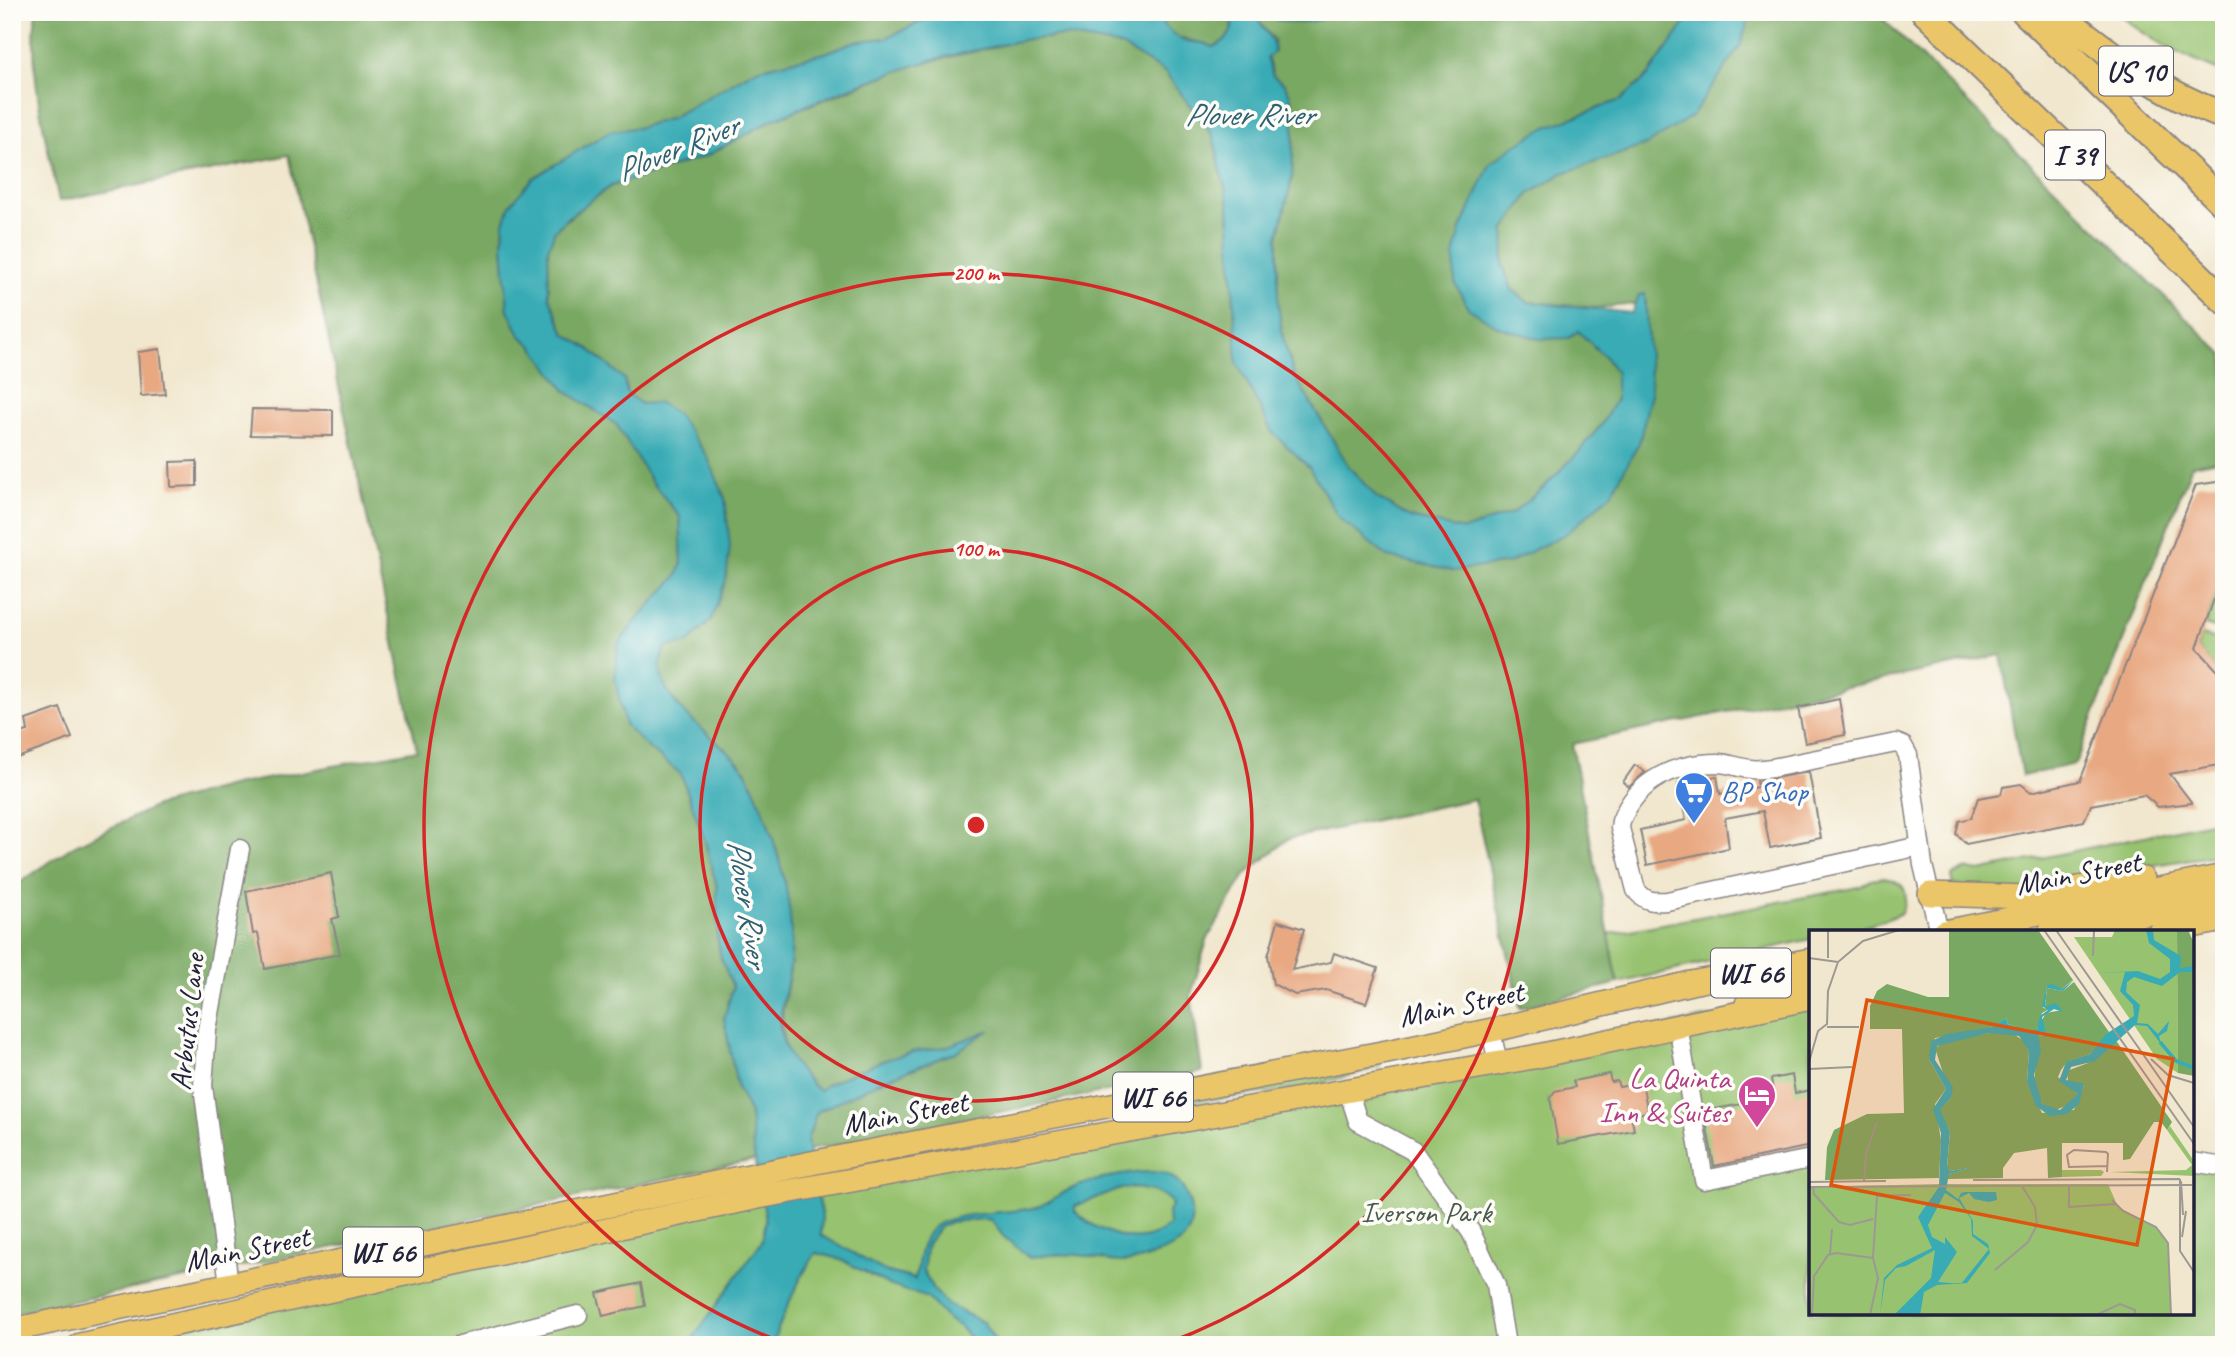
<svg xmlns="http://www.w3.org/2000/svg" width="2236" height="1357" font-family="Caveat,sans-serif">
	<style>
		.green { fill: #97c270; stroke: #5c7256; stroke-width: 2 }
		.forest { fill: #79a862; stroke: #4e654e; stroke-width: 2 }
		.water { fill: #39abb5; stroke: #2e6678; stroke-width: 2; fill-rule: evenodd }
		.building { fill: #e8a982 }
		.lines { fill: none; stroke-linecap: round; stroke-linejoin: round }
		.minor-casing { stroke: #8a8484; stroke-width: 21 }
		.major-casing { stroke: #8a8484; stroke-width: 26 }
		.highway-casing { stroke: #8a8484; stroke-width: 30 }
		.minor { stroke: #fff; stroke-width: 18 }
		.major { stroke: #ebc669; stroke-width: 23 }
		.highway { stroke: #ebc669; stroke-width: 26 }
		.ring { fill: none; stroke: #d62828; stroke-width: 3.5 }
		.labels { text-anchor: middle; dominant-baseline: central; stroke-width: 7; stroke-linejoin: round; paint-order: stroke }
		.shield { fill: #fdfcf7; stroke: #646373; stroke-width: 2 }
		.shield-label { font-size: 28px; font-weight: bold; fill: #22223b }
		.shop-label { font-size: 30px; fill: #366cbe; stroke: #fdfcf7; text-anchor: start }
		.street-label { font-size: 30px; fill: #22223b; stroke: #fdfcf7 }
		.hotel-label { font-size: 30px; fill: #b23c85; stroke: #fdfcf7; text-anchor: end }
		.park-label { font-size: 30px; fill: #4b5a4e; stroke: #fdfcf7 }
		.water-label { font-size: 32px; font-style: italic; fill: #2c6072; stroke: #fdfcf7 }
		.inset-river { fill: none; stroke: #39abb5; stroke-width: 3.5 }
		.inset-road { fill: none; stroke: #9e9893; stroke-width: 2 }
		.view { fill: #de560e; fill-opacity: 0.15; stroke: #de560e; stroke-width: 3.5 }
		.inset-edge { fill: none; stroke: #22223b; stroke-width: 3.5 }
		.centre { fill: #d62828; stroke: #fdfcf7; stroke-width: 3.5 }
		.ring-label { font-size: 21px; text-anchor: middle; font-weight: bold; fill: #d62828; stroke: #fdfcf7; stroke-width: 7; stroke-linejoin: round; paint-order: stroke }
	</style>
	<rect width="100%" height="100%" fill="#fdfcf7"/>
	<filter id="ink" filterUnits="userSpaceOnUse"><feTurbulence type="fractalNoise" baseFrequency=".0143" numOctaves="2"/><feDisplacementMap in="SourceGraphic" scale="14" xChannelSelector="R" yChannelSelector="G"/><feConvolveMatrix kernelMatrix="1 2 1 2 8 2 1 2 1" color-interpolation-filters="sRGB"/></filter>
	<filter id="wash" filterUnits="userSpaceOnUse"><feTurbulence type="fractalNoise" baseFrequency=".00686" numOctaves="4" result="noise"/><feDisplacementMap in="SourceGraphic" scale="28" xChannelSelector="R" yChannelSelector="G"/><feGaussianBlur stdDeviation="1.57" result="paint"/><feColorMatrix in="noise" values="0 0 0 0 0 0 0 0 0 0 0 0 0 0 0 0 0 1.4 0 .05"/><feComposite in="paint" operator="in"/></filter>
	<g filter="url(#wash)">
		<rect width="100%" height="100%" fill="#f1e7ce"/>
		<g class="green">
			<path d="M2117,12H2224V73C2186,58 2147,40 2117,12Z"/>
			<path d="M2224,570V631L2205,625Z"/>
			<path d="M2201,635L2221,640L2219,651L2224,655V678L2197,648Z"/>
			<path d="M2224,819V854L2135,868L1991,898L1952,885V876L1967,869L1980,871Z"/>
			<path d="M1882,878C1905,880 1911,893 1901,913C1872,928 1842,932 1811,932V939L1618,983L1609,934L1859,887L1871,880Z"/>
			<path d="M1811,998V1313H2192V1162L2224,1167V1345H80L758,1197Z"/>
			<path d="M1380,1062L1381,1067L1307,1087L1133,1112Z"/>
		</g>
		<g class="forest">
			<path d="M36,12H935L929,18L886,38L853,42L825,53L757,69L669,119L637,128L610,131L532,179L504,223L503,245L508,310L520,335L533,346L566,391L617,425L651,481L680,517L682,563L677,577L635,622L621,642L646,746L681,774L704,838L717,887V935L721,958L733,987L724,1018L737,1087L750,1114L755,1160L12,1314V888L73,846L156,806L234,785L417,750L289,155L59,201C46,139 28,75 36,12Z"/>
			<path d="M1178,12H1230C1237,28 1229,41 1213,47C1192,37 1175,45 1161,21L1162,18Z"/>
			<path d="M1255,12H1271L1275,19L1323,18L1321,12H1693L1648,76L1621,100L1547,127L1476,199L1461,229L1455,283L1578,331L1606,358L1616,372V399L1602,424L1579,452L1544,487L1513,513L1464,530L1410,518L1376,497L1349,467L1294,375L1283,338L1278,304V237L1292,179L1294,124L1290,95L1284,84L1273,76L1267,57L1274,41L1258,20Z"/>
			<path d="M1751,12H1876L2224,355V459L2192,465L2075,764L2022,776L2001,655L1572,744L1618,983L1520,1008L1474,799L1288,839L1245,875L1207,940L1191,995L1202,1072L809,1150L807,1141L816,1112L883,1080L954,1053L985,1032L946,1047L912,1052L879,1062L827,1084L819,1091C811,1083 799,1074 793,1064C770,1024 790,996 791,956C793,910 782,864 767,821C761,805 754,786 746,772C724,737 637,698 666,647L688,643L711,620L659,403L641,404L627,394L624,379L588,348L565,334L549,296L548,249L555,230L587,203L611,186L706,156L772,120L907,67L1023,40L1065,36L1121,46L1165,72L1213,136L1229,205L1234,304L1272,432L1309,467L1339,518L1453,571L1651,394L1645,295L1635,304L1597,308L1528,302L1512,290L1503,265L1505,229L1529,194L1563,173L1646,145L1740,46Z"/>
		</g>
		<g class="water">
			<path d="M935,12H1178L1162,18L1163,25L1183,41L1204,43L1213,47C1229,41 1237,28 1230,12H1255C1260,28 1274,36 1274,52L1267,58L1273,76L1284,84L1290,95L1294,124L1292,179L1278,237V304L1283,338L1294,375L1349,467L1376,497L1410,518L1464,530L1513,513L1544,487L1579,452L1602,424L1616,399V372L1606,358L1578,331L1569,338L1540,339L1498,327L1468,308L1455,283L1454,255L1461,229L1490,164L1515,145L1547,127L1621,100L1648,76L1693,12H1751L1740,46L1692,116L1646,145L1563,173L1529,194L1505,229L1503,265L1512,290L1528,302L1632,313L1639,295L1645,294L1651,394L1639,443L1611,494L1567,533L1509,563L1453,571L1388,557L1339,518L1309,467L1272,432L1237,363L1229,205L1213,136L1165,72L1121,46L1065,36L1023,40L931,60L854,86L772,120L706,156L611,186L567,218L555,230L548,249L549,296L565,334L588,348L624,379L627,394L641,404L659,403L677,414L707,456L725,498L730,546L726,580L711,620L688,643L666,647C638,698 724,737 746,772C754,786 761,805 767,821C782,864 794,909 791,956C791,976 778,1012 780,1029C784,1055 801,1074 819,1091L827,1084L879,1062L912,1052L946,1047L990,1030L954,1053L883,1080L817,1112L807,1141L822,1216L821,1235L885,1271L915,1279C920,1262 919,1238 935,1226C954,1211 1007,1214 1033,1208C1047,1205 1058,1194 1071,1189C1091,1180 1150,1165 1170,1176C1190,1187 1200,1224 1182,1241C1175,1248 1143,1260 1133,1261C1113,1265 1096,1256 1076,1255C1060,1253 1043,1256 1028,1257L1003,1236L991,1220L985,1219L950,1222L940,1227L927,1244L923,1270L933,1289L948,1305L983,1322L998,1345H976L959,1326L948,1320L928,1298L889,1285L840,1259L816,1253C797,1281 784,1313 772,1345H688L762,1241L766,1220L753,1149L750,1114L737,1087L724,1018L733,987L721,958L717,935V887L704,838L681,774L646,746L625,725L615,680L618,645L635,622L677,576L682,563L680,517L651,481L617,425L566,391L533,346L520,335L508,310L503,245L504,223L510,205L532,179L610,131L637,128L669,119L757,69L825,53L853,42L886,38L929,18ZM1131,1188C1145,1189 1164,1191 1172,1204L1168,1212L1169,1226C1161,1232 1152,1237 1142,1238C1122,1241 1088,1226 1075,1211V1206L1121,1189Z"/>
			<path d="M1271,12H1321L1323,19C1305,23 1292,25 1275,19Z"/>
		</g>
		<g id="blocks">
			<g class="building">
				<path d="M160,349L165,394L141,396L138,352Z"/>
				<path d="M252,409L333,410V436L250,435Z"/>
				<path d="M197,461V486L171,487L170,462Z"/>
				<path d="M2224,481V570L2197,648L2224,678V764L2170,774L2192,803L2158,807L2144,795L2091,805L2084,821L1966,844L1956,834L1959,821L1971,818L1978,798L2001,794L2003,787L2021,784L2031,792L2080,781L2196,485Z"/>
				<path d="M1839,699L1845,735L1805,743L1798,708Z"/>
				<path d="M60,708L72,738L17,758L12,746V735L28,731L26,720Z"/>
				<path d="M1635,765L1645,772L1629,787L1623,782Z"/>
				<path d="M1809,772L1821,838L1770,848L1763,811L1725,818L1729,848L1647,865L1640,830L1686,820L1678,784L1717,776L1720,794L1758,787L1757,781Z"/>
				<path d="M331,873L339,917L332,919L340,954L265,969L258,933L253,934L246,891Z"/>
				<path d="M1278,921L1304,929L1292,970L1331,962L1334,953L1378,968L1366,1003L1326,990L1295,995L1273,984L1268,956Z"/>
				<path d="M1609,1074L1611,1082L1617,1081L1619,1087L1642,1083L1648,1112L1631,1115L1634,1130L1558,1144L1550,1098L1555,1091L1575,1087L1573,1081Z"/>
				<path d="M1792,1075L1795,1093L1811,1090V1146L1714,1166L1704,1111L1774,1098L1771,1079Z"/>
				<path d="M641,1283L645,1306L603,1316L597,1293Z"/>
			</g>
		</g>
	</g>
	<g filter="url(#ink)">
		<use href="#blocks" fill-opacity="0" stroke="#8a8484" stroke-width="2"/>
		<g class="lines">
			<defs>
				<g id="minor">
					<path d="M1920,846L1667,901C1653,902 1645,902 1636,890L1620,828L1621,821C1637,780 1675,763 1718,763C1729,763 1739,768 1750,769C1757,770 1765,769 1772,768L1896,743L1903,746L1908,755L1923,865L1939,932"/>
					<path d="M1678,1025L1704,1180L1811,1159"/>
					<path d="M1491,1031L1498,1063"/>
					<path d="M1348,1090L1358,1121L1413,1151L1471,1232L1496,1285L1506,1345"/>
					<path d="M2192,1162L2224,1167"/>
					<path d="M229,1284L203,1086L207,1030L240,849"/>
					<path d="M460,1345L578,1315"/>
				</g>
				<g id="major">
					<path d="M1930,894L2030,897L2132,878L2143,879"/>
					<path d="M1944,932L2224,876"/>
					<path d="M2050,932L2224,899"/>
					<path d="M2160,932L2224,920"/>
					<path d="M1747,1004L1774,988L1811,980"/>
					<path d="M12,1330L816,1162L1387,1052L1502,1028L1691,983L1811,960"/>
					<path d="M80,1345L758,1197L1533,1057L1811,998"/>
				</g>
				<g id="highway">
					<path d="M1925,12L2224,300"/>
					<path d="M2025,12L2224,204"/>
					<path d="M2057,12C2108,54 2161,93 2224,116"/>
				</g>
			</defs>
			<use href="#minor" class="minor-casing"/>
			<use href="#major" class="major-casing"/>
			<use href="#highway" class="highway-casing"/>
			<use href="#minor" class="minor"/>
			<use href="#major" class="major"/>
			<use href="#highway" class="highway"/>
		</g>
	</g>
	<g class="ring">
		<circle cx="976" cy="825" r="276"/>
		<path d="M787 1344A552 552 0 1 1 1165 1344"/>
	</g>
	<defs>
		<symbol id="supermarket-pin" viewBox="-11 -11 22 30"><path d="M0 17L-7.5 6A9.5 9.5 0 1 1 7.5 6Z" fill="#3f7fe0" stroke="#fdfcf7"/><path d="M-6-5.5h2.5l.6 2H6L4.5 2H-2.5L-4.4-4H-6ZM-1.5 3.2a1.3 1.3 0 1 0 .1 0ZM3 3.2a1.3 1.3 0 1 0 .1 0Z" fill="#fff"/></symbol>
		<symbol id="hotel-pin" viewBox="-11 -11 22 30"><path d="M0 17L-7.5 6A9.5 9.5 0 1 1 7.5 6Z" fill="#d1479c" stroke="#fdfcf7"/><path d="M-6-4.5h1.5V1H6V5H4.5V3h-9V5H-6ZM-4 0a1.8 1.8 0 1 1 3.6 0ZM.5 0V-2.5h3Q6-2.5 6 0Z" fill="#fff"/></symbol>
	</defs>
	<g fill-rule="evenodd">
		<use href="#supermarket-pin" x="1672" y="769" width="44" height="60"/>
		<use href="#hotel-pin" x="1735" y="1073" width="44" height="60"/>
	</g>
	<g class="labels">
		<g class="shield">
			<rect x="2099" y="46.5" width="74" height="49" rx="5"/>
			<rect x="2045" y="130.5" width="60" height="49" rx="5"/>
			<rect x="1711" y="948.5" width="80" height="49" rx="5"/>
			<rect x="1113" y="1072.5" width="80" height="49" rx="5"/>
			<rect x="343" y="1227.5" width="80" height="49" rx="5"/>
		</g>
		<g class="shield-label">
			<text x="2136" y="71">US 10</text>
			<text x="2075" y="155">I 39</text>
			<text x="1751" y="973">WI 66</text>
			<text x="1153" y="1097">WI 66</text>
			<text x="383" y="1252">WI 66</text>
		</g>
		<g class="shop-label">
			<text x="1721" y="791">BP Shop</text>
		</g>
		<g class="street-label">
			<text transform="translate(2078 873) rotate(-11)">Main Street</text>
			<text transform="translate(1461 1004) rotate(-12)">Main Street</text>
			<text transform="translate(187 1022) rotate(-84)">Arbutus Lane</text>
			<text transform="translate(905 1113) rotate(-11)">Main Street</text>
			<text transform="translate(247 1249) rotate(-12)">Main Street</text>
		</g>
		<g class="hotel-label">
			<text x="1730" y="1078">La Quinta<tspan x="1730" dy="34">Inn &amp; Suites</tspan></text>
		</g>
		<g class="park-label">
			<text x="1426" y="1212">Iverson Park</text>
		</g>
		<g class="water-label">
			<text x="1249" y="114">Plover River</text>
			<text transform="translate(677 148) rotate(-22)">Plover River</text>
			<text transform="translate(748 903) rotate(81)">Plover River</text>
		</g>
	</g>
	<g transform="translate(1809 930)">
		<rect width="385" height="385" fill="#f1e7ce"/>
		<path d="M306,0H368L369,143L348,129L265,7H303ZM361,196L385,231V246L301,242L377,240L383,235L358,200ZM253,240H292L295,242L292,246L253,247ZM130,254H299L309,277L347,297L359,313L362,385H0V257Z" fill="#97c270"/>
		<path d="M140,0H229L264,50L253,59L238,56L234,78L240,79L233,83L228,100H214L199,94L197,88L185,97L126,108L120,129L137,159L126,174L132,210L130,248L16,250L18,217L25,200L58,184L95,183L93,99H61V76L68,61L78,54L119,67H140ZM368,0H379L385,13V146L369,143ZM265,52L300,102L281,124L258,132L252,140L249,147L269,164L262,174L244,181L233,174L225,155L229,105L238,106L232,92L237,83L253,80L236,77L238,58L254,61ZM180,103H203L215,111L220,121L218,152L233,183L265,180L275,155L259,152L258,141L279,133L306,109L363,192L358,200L352,192H345L321,229L314,230V213H253V247L239,248L238,218L205,223L194,238V248L138,249L140,244L161,238L141,241L138,237L141,202L130,179L142,168L126,118L137,111Z" fill="#79a862"/>
		<path d="M337,0H344L345,10L372,26L371,38L385,36V42H371L353,56L325,47L318,52L317,62L331,75L328,93L339,94L349,104L360,91L358,101L350,106L352,114L338,96L326,95L286,131L262,137L257,150L275,154L270,174L258,184L241,186L227,176L218,152L220,121L210,106L180,103L128,116L126,130L144,157L142,168L131,179L141,202L138,236L141,241L166,237L140,244L137,260L149,269L152,263L156,262H187L188,270L180,272L165,269L160,263L150,268L164,291V304L179,314L181,323L158,353L128,355L115,362L111,385H85L122,348L126,320L97,336L87,338L76,350L71,385L75,348L88,335L123,318L109,287L130,257L132,203L124,179L137,159L120,129L122,111L138,104L184,97L197,88L199,94L214,100H228L231,86L239,80L233,76L238,56L243,54L253,59L265,50L254,61L238,58L236,77L247,73L254,82L245,79L233,87L238,107L229,104L232,121L225,145L233,174L251,180L269,164L250,151L257,132L281,124L297,104L325,86L324,75L311,61L316,42L287,43L329,41L351,49L361,42V29L340,13ZM136,263L150,272L162,289L163,306L180,319L152,354L129,352L148,322L136,307V314L123,307L119,295Z" fill="#39abb5" fill-rule="evenodd"/>
		<path class="inset-river" d="M351,112L367,131L385,138"/>
		<path class="inset-road" d="M19,0V28M235,0L385,214M247,0L385,197M284,26L285,0M0,28L29,32M18,97H50M342,129L359,145L385,153M0,132L9,101L18,94L19,61L29,32L54,11L90,0M0,139L43,137M298,242L299,224L297,222L265,220L258,225L260,237L298,236M371,249V321L385,342M164,250L371,249M372,251L374,285M0,252L77,251M55,252L57,224L68,192M4,256L5,264L30,292L41,295L64,289M0,257L383,255M260,257V277L306,274M303,270L314,281L347,297L359,313L362,385M373,307L377,281M21,324L23,299M64,327L68,266L102,265M186,340L219,312L228,295L226,277L213,256M3,385L5,346L19,325L27,323L64,328L69,348L61,385M287,385L311,374L326,380V385"/>
		<path class="view" d="M58,70L364,129L328,315L22,255Z"/>
		<rect width="385" height="385" class="inset-edge"/>
	</g>
	<circle cx="976" cy="825" r="10" class="centre"/>
	<g class="ring-label">
		<text x="976" y="280">200 m</text>
		<text x="976" y="556">100 m</text>
	</g>
	<rect width="2236" height="1357" fill="none" stroke="#fdfcf7" stroke-width="42"/>
</svg>
